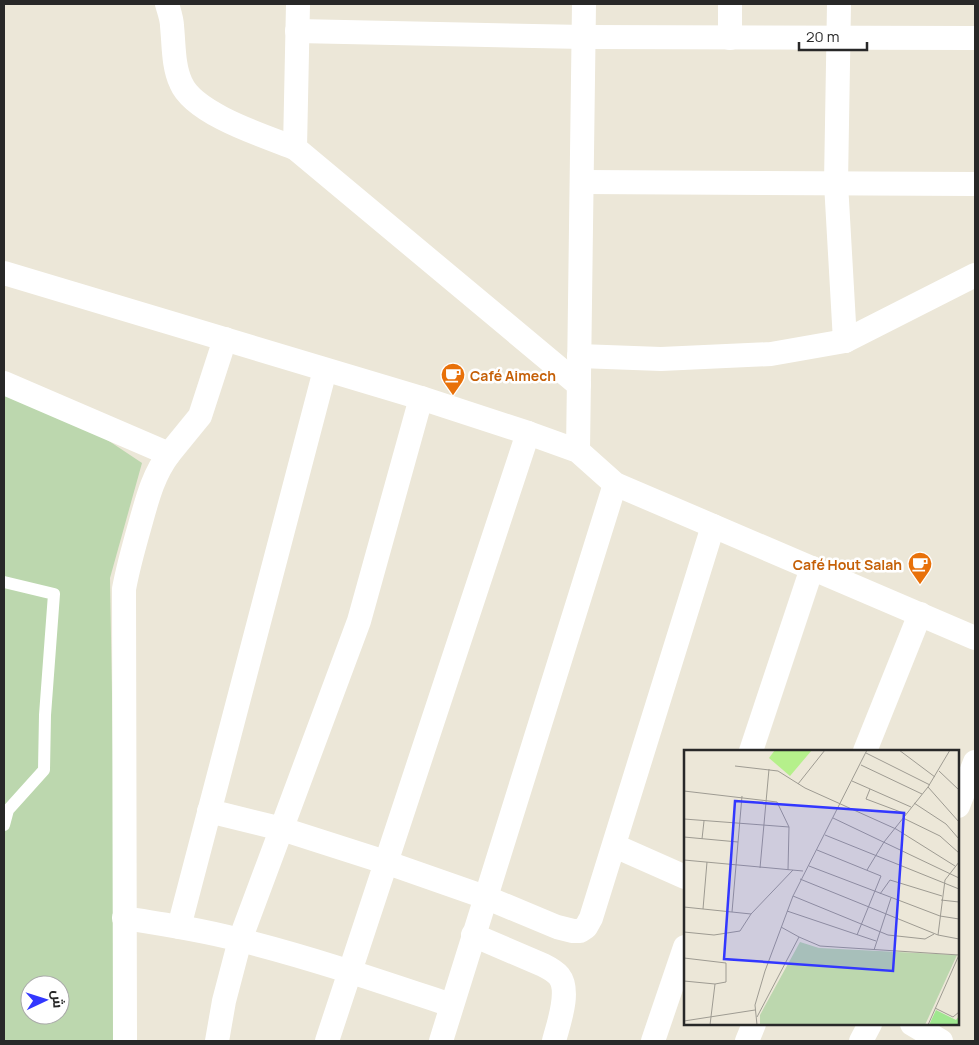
<svg xmlns="http://www.w3.org/2000/svg" width="979" height="1045" font-family="Manrope,Cairo,sans-serif">
	<style>
		.cemetery { fill: #bcd7ae; fill-rule: evenodd }
		.lines { fill: none; stroke-linecap: round; stroke-linejoin: round }
		.lane { stroke: #fff; stroke-width: 12 }
		.street { stroke: #fff; stroke-width: 24 }
		.labels { text-anchor: middle; dominant-baseline: central; stroke-width: 5; stroke-linejoin: round; paint-order: stroke }
		.food-label { font-size: 14px; font-weight: bold; fill: #c56008; stroke: #fff; text-anchor: start }
		.inset-road { fill: none; stroke: #9e9b92; stroke-width: 1 }
		.view { fill: #3237ff; fill-opacity: 0.15; stroke: #3237ff; stroke-width: 2.5 }
		.inset-edge { fill: none; stroke: #282828; stroke-width: 2.5 }
	</style>
	<rect width="100%" height="100%" fill="#ece7d8"/>
	<path class="cemetery" d="M4,385L70,415L142,463L110,578L118,1041H4ZM30,985H60V1015H30Z"/>
	<g class="lines">
		<path class="lane" d="M4,582L54,594L45,715L44,770L8,810L4,825"/>
		<g class="street">
			<path d="M167,4C169,11 172,19 172,26C174,45 173,66 181,83C194,114 264,136 295,148"/>
			<path d="M298,4L295,148L579,385"/>
			<path d="M839,4L836,183L845,341"/>
			<path d="M297,31L584,37L975,38"/>
			<path d="M730,38V4"/>
			<path d="M582,182L975,184"/>
			<path d="M4,273L421,398L528,433L578,451L615,484L975,638"/>
			<path d="M579,356L661,359L771,354L845,341L975,275"/>
			<path d="M4,383L169,454C153,475 147,500 140,525C134,546 128,567 124,589L125,1041"/>
			<path d="M578,451L584,4"/>
			<path d="M169,454L200,416L225,339"/>
			<path d="M751,751L812,568"/>
			<path d="M865,751L920,614"/>
			<path d="M958,806L975,762"/>
			<path d="M209,811L282,829L385,862L485,897L557,927L573,931H580L586,927L591,918L713,526"/>
			<path d="M615,846L685,877"/>
			<path d="M124,918C163,924 202,930 240,940C312,958 382,982 451,1005"/>
			<path d="M179,927L325,370"/>
			<path d="M473,935L543,965C549,968 555,971 559,976C571,991 558,1025 554,1041"/>
			<path d="M912,1024L941,1041"/>
			<path d="M217,1041L224,1001L240,940L359,621L421,398"/>
			<path d="M327,1041L528,433"/>
			<path d="M441,1041L615,484"/>
			<path d="M653,1041L685,947"/>
			<path d="M747,1041L754,1024"/>
			<path d="M861,1041L870,1024"/>
		</g>
	</g>
	<defs>
		<symbol id="cafe-pin" viewBox="-11 -11 22 30"><path d="M0 17L-7.5 6A9.5 9.5 0 1 1 7.5 6Z" fill="#e8710a" stroke="#fff"/><path d="M-5.5-4.5H6V0H3Q3 3.5 0 3.5H-2.5Q-5.5 3.5-5.5 0ZM3-3.2v2h1.7v-2ZM-6 4.5H4V6H-6Z" fill="#fff"/></symbol>
	</defs>
	<g fill-rule="evenodd">
		<use href="#cafe-pin" x="439" y="361" width="28" height="38"/>
		<use href="#cafe-pin" x="906" y="550" width="28" height="38"/>
	</g>
	<g class="labels">
		<g class="food-label">
			<text x="470" y="375">Café Aimech</text>
			<text x="902" y="564" text-anchor="end">Café Hout Salah</text>
		</g>
	</g>
	<g transform="translate(684 750)">
		<rect width="275" height="275" fill="#ece7d8"/>
		<path d="M252,260L272,270L275,266V275H245Z" fill="#a0e790"/>
		<path d="M116,192L135,198L273,205L241,275H76V265Z" fill="#bcd7ae"/>
		<path d="M91,0H128L106,26L85,8Z" fill="#b5f08b"/>
		<path class="inset-road" d="M215,0L251,27M182,3L246,35M177,15L238,44M51,16L94,21L121,38L212,79L271,116M255,21L275,40M168,31L227,57M114,34L141,0M244,37L275,72M186,39L182,49L222,64M0,41L93,52L105,77L104,120M230,53L262,74L275,89M149,68L275,128M219,68L256,86L275,103M0,69L105,77M141,85L275,139M0,87L54,92M18,89L20,71M133,100L197,126L173,185M0,110L119,121M125,116L256,166L275,169M76,118L85,19M183,120L200,92L244,37L266,0M116,129L254,185L275,189M196,144L206,130L258,146M109,146L204,185L241,189L250,184M257,150L275,152M0,157L67,164L109,120M19,159L23,112M103,161L192,191M48,162L58,46M97,177L115,187M0,182L30,185L56,181L67,164M254,185L261,130L275,112M190,200L207,148M0,208L42,213V232L31,234M0,231L31,234L26,275M251,258L269,267L275,262M73,267L115,187L136,196L275,205M0,271L71,260M73,275L71,255L81,221L109,146L183,0M244,275L275,205"/>
		<path class="view" d="M51,51L220,63L209,221L40,209Z"/>
		<rect width="275" height="275" class="inset-edge"/>
	</g>
	<rect width="979" height="1045" fill="none" stroke="#282828" stroke-width="10"/>
	<g transform="translate(45 1000) rotate(86)"><circle r="24" fill="#ffffff" stroke="#a9a9a9"/>
	<path d="M0-4L9 19L0 12L-9 19Z" fill="#3237ff"/>
	<text y="-8" font-size="14" font-weight="bold" text-anchor="middle" fill="#282828">ش</text>
	</g>
	<path d="M799 42v8h68v-8" fill="none" stroke="#282828" stroke-width="2.5"/>
	<text x="806" y="42" font-size="15" fill="#282828" stroke="#ffffff" stroke-width="4" paint-order="stroke">20 m</text>
</svg>
